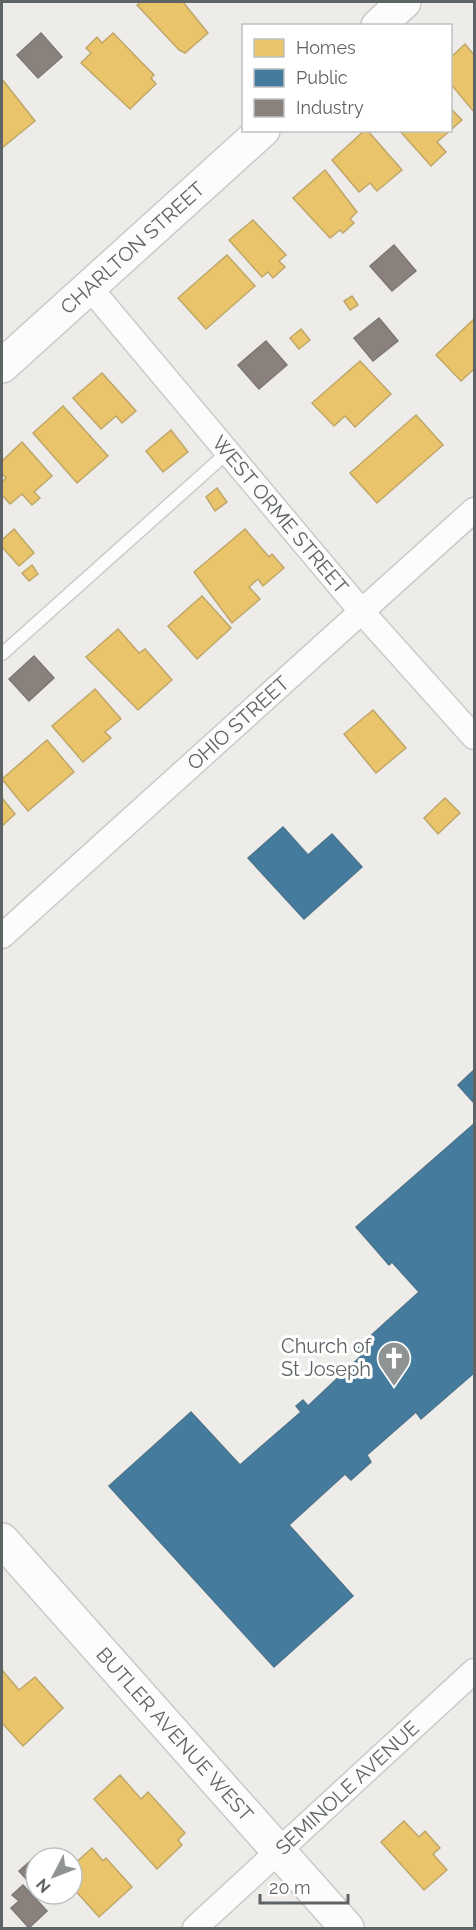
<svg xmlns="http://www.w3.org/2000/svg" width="476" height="1930" font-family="Raleway,sans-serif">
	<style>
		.homes { fill: #e9c46a; stroke: #bfa769; stroke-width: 1.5 }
		.public { fill: #457b9d; stroke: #4c748c; stroke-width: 1.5 }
		.industry { fill: #8a817c; stroke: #7d7875; stroke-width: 1.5 }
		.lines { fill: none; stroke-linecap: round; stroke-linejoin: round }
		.lane-casing { stroke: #cacac9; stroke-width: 15 }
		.street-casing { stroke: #cacac9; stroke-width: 27 }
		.secondary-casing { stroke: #c8c9c8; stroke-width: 36 }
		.lane { stroke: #fcfcfc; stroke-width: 12 }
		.street { stroke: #fcfcfc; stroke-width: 24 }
		.secondary { stroke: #fcfcfc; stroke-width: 33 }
		.labels { text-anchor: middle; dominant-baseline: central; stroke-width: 6; stroke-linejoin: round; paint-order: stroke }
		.street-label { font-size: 20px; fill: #5e6366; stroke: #fff }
		.poi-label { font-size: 20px; fill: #5e6366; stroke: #fff; text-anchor: end }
	</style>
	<rect width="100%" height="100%" fill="#eeece9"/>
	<g class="homes">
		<path d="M141,2H183L208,33L185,53L179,50L137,5Z"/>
		<path d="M113,33L154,75L151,78L156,84L130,109L81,63L91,53L86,48L97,37L102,43Z"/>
		<path d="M465,44L474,55V112L450,83V58Z"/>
		<path d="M2,79L35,121L2,148Z"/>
		<path d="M450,108L462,120L437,142L446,152L431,166L399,130H450Z"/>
		<path d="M365,130H367L402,170L377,191L370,183L359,192L332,160Z"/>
		<path d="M325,170L357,212L350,219L354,223L343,233L340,230L330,238L293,198Z"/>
		<path d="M253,220L286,255L279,261L285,267L273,278L268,272L262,277L229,240Z"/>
		<path d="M227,255L255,286L206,329L178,298Z"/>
		<path d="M352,296L358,305L350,310L344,301Z"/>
		<path d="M474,319V369L461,381L436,355Z"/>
		<path d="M301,329L310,340L299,349L290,338Z"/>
		<path d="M360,361L391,394L355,427L345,416L334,426L312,403Z"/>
		<path d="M102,373L136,411L122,423L116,416L101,429L73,398Z"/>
		<path d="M63,406L108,456L77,483L33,433Z"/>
		<path d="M416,415L443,445L377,503L350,473Z"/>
		<path d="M171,430L188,452L163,472L146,451Z"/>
		<path d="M22,442L52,476L34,492L40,498L32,505L22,494L10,504L2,495V482L6,478L2,473V461Z"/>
		<path d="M217,488L227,502L215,511L206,497Z"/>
		<path d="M14,529L34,553L19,566L2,547V540Z"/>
		<path d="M245,529L269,557L272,554L284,568L263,586L258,579L249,587L260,599L232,623L194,572Z"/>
		<path d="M32,565L38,574L29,581L22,573Z"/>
		<path d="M202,596L231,628L197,659L168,626Z"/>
		<path d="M118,629L139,653L145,649L172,680L138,710L86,657Z"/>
		<path d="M95,689L121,719L105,732L111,738L83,762L52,726Z"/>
		<path d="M373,710L406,748L376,773L344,734Z"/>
		<path d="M47,740L74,772L28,811L2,779Z"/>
		<path d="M2,798L15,814L2,826Z"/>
		<path d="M445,798L460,813L438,834L424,818Z"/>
		<path d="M2,1670L19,1690L35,1677L63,1708L23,1746L3,1724L2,1725Z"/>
		<path d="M120,1775L141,1799L148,1792L185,1833L178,1840L182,1845L157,1869L94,1799Z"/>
		<path d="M404,1821L419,1837L425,1831L440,1848L433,1854L447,1870L424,1890L381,1842Z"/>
		<path d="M92,1848L103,1861L106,1858L132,1887L99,1917L72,1887L75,1885L72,1881V1866Z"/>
	</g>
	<g class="public">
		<path d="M283,827L308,855L332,834L362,867L304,919L248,858Z"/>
		<path d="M474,1070V1103L458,1085Z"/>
		<path d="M474,1124V1373L421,1419L416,1412L367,1455L371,1462L351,1480L345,1474L289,1525L353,1596L274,1667L109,1486L191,1412L240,1465L301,1412L296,1406L303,1400L308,1406L361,1356L356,1349L419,1292L392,1262L389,1265L356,1227Z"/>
	</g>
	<g class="industry">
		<path d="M41,33L62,57L38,78L17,55Z"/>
		<path d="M394,245L416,271L392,291L370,266Z"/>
		<path d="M379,318L398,341L373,361L354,338Z"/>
		<path d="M266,341L287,365L259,389L238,365Z"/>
		<path d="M34,656L54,678L29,701L9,679Z"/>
		<path d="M36,1856L38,1858H36V1890L19,1871Z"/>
		<path d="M23,1885L47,1911L29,1928L11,1908L19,1901L12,1895Z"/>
	</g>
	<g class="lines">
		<defs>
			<path id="lane" d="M2,654L228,452"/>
			<g id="street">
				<path id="s1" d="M90,288L362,612L474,737"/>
				<path id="s2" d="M2,936L474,510"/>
				<path id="s3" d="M195,1928L474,1671"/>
			</g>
			<g id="secondary">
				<path d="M378,26L404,2"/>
				<path id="s4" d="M2,366L263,130"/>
				<path id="s5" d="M2,1540L347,1928"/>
			</g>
		</defs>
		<use href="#lane" class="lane-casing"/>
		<use href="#street" class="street-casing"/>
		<use href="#secondary" class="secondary-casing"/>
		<use href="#lane" class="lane"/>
		<use href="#street" class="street"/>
		<use href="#secondary" class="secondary"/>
	</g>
	<defs>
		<symbol id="church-pin" viewBox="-11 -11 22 30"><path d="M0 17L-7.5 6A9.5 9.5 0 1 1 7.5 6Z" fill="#909394" stroke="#fff"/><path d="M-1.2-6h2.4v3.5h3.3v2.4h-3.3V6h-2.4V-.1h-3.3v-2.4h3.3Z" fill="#fff"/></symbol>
	</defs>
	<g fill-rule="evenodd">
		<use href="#church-pin" x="375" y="1339" width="38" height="52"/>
	</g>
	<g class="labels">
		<g class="street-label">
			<text stroke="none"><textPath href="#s4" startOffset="176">CHARLTON STREET</textPath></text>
			<text stroke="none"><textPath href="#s1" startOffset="296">WEST ORME STREET</textPath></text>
			<text stroke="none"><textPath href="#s2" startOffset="318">OHIO STREET</textPath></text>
			<text stroke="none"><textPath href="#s5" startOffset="260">BUTLER AVENUE WEST</textPath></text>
			<text stroke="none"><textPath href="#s3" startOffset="207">SEMINOLE AVENUE</textPath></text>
		</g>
		<g class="poi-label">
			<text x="371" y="1346">Church of<tspan x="371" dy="23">St Joseph</tspan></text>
		</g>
	</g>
	<rect width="476" height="1930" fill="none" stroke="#5e6366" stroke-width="6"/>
	<rect x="242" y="24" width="210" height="108" fill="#ffffff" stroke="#bfc1c2" stroke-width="1.5"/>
	<rect x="254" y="39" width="30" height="18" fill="#e9c46a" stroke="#bfc1c2" stroke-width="1.5"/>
	<text x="296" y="54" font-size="18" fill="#5e6366">Homes</text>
	<rect x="254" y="69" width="30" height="18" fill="#457b9d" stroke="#bfc1c2" stroke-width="1.5"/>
	<text x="296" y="84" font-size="18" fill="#5e6366">Public</text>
	<rect x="254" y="99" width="30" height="18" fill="#8a817c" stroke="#bfc1c2" stroke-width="1.5"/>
	<text x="296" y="114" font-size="18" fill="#5e6366">Industry</text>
	<g transform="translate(54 1876) rotate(228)"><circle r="28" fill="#ffffff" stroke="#bfc1c2" stroke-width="1.5"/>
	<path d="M0-4.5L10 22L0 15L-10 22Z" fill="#909394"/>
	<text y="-9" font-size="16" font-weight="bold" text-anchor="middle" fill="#5e6366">N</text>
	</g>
	<path d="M260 1894v9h88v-9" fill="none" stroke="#5e6366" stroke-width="3"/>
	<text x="269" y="1894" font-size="18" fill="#5e6366" stroke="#ffffff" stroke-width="4.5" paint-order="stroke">20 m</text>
</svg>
